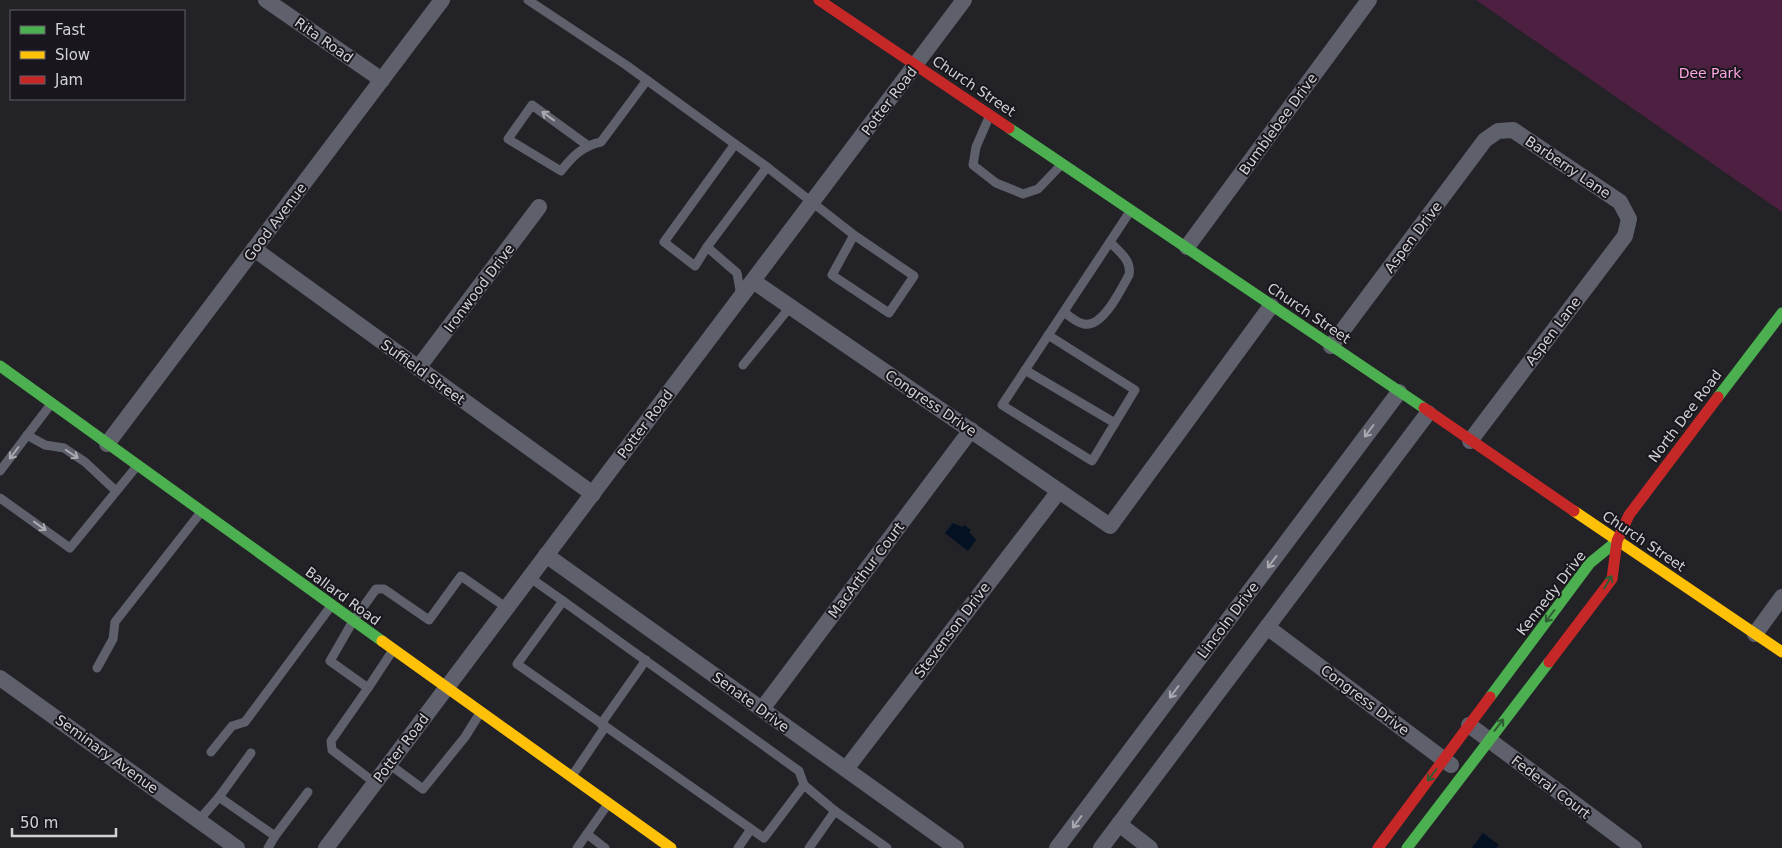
<svg xmlns="http://www.w3.org/2000/svg" width="1782" height="848" font-family="'DejaVu Sans',sans-serif">
	<style>
		.green { fill: #4d1f40 }
		.water { fill: #031123 }
		.lines { fill: none; stroke-linecap: round; stroke-linejoin: round }
		.lane { stroke: #5e606c; stroke-width: 9 }
		.street { stroke: #5e606c; stroke-width: 16 }
		.fast { stroke: #4caf50; stroke-width: 11 }
		.slow { stroke: #ffc107; stroke-width: 11 }
		.jam { stroke: #c62828; stroke-width: 11 }
		.oneway { stroke: #a9a9b0 }
		.oneway2 { stroke: #305b34 }
		.labels { text-anchor: middle; dominant-baseline: central; stroke-width: 4; stroke-linejoin: round; paint-order: stroke }
		.street-label { font-size: 14px; fill: #d1d1d5; stroke: #19171d }
		.park-label { font-size: 14px; fill: #fda6df; stroke: #19171d }
	</style>
	<rect width="100%" height="100%" fill="#232226"/>
	<path class="green" d="M1476,0H1782V212Z"/>
	<g class="water">
		<path d="M953,523L962,527L964,525L971,530L969,532L976,540L968,551L945,533Z"/>
		<path d="M1483,833L1499,845L1496,848H1472Z"/>
	</g>
	<g class="lines">
		<g class="lane">
			<path d="M528,0L626,65L735,144"/>
			<path d="M990,115L976,147L973,165L996,183L1023,194L1038,189L1062,164"/>
			<path d="M587,145L532,105L508,139L561,171C572,157 582,146 601,142L647,80"/>
			<path d="M707,247L695,266L664,242L735,144L767,167"/>
			<path d="M741,296L737,273L707,247L767,167L854,235L914,276L889,313L832,275L854,235"/>
			<path d="M1064,312C1069,316 1077,323 1084,324C1103,328 1121,289 1129,275C1132,260 1119,252 1110,242"/>
			<path d="M1048,335L1135,390L1092,461L1002,405C1045,340 1088,275 1131,210"/>
			<path d="M743,365L790,307"/>
			<path d="M1025,370L1115,423"/>
			<path d="M27,435L45,445L64,448L85,462L116,491"/>
			<path d="M0,471L51,404"/>
			<path d="M0,498L70,548L137,466"/>
			<path d="M529,577L563,601L517,664L764,838L804,785L835,811L809,848"/>
			<path d="M563,601L799,771L804,785"/>
			<path d="M97,668L113,639L115,622L201,512"/>
			<path d="M368,688L393,650"/>
			<path d="M601,724L646,660"/>
			<path d="M211,752L232,726L245,722L331,606"/>
			<path d="M389,764L423,789L465,737L480,713"/>
			<path d="M572,776L605,727"/>
			<path d="M375,783L332,750L331,741L368,688L330,661L353,621L376,589H384L429,620L461,576L507,608"/>
			<path d="M219,797L251,753"/>
			<path d="M835,811L887,848"/>
			<path d="M199,820L219,797L275,836L268,848"/>
			<path d="M587,834L605,848"/>
			<path d="M275,836L308,792"/>
			<path d="M577,848L608,804"/>
			<path d="M738,848L751,829"/>
		</g>
		<g class="street">
			<path d="M266,0L382,80"/>
			<path d="M1187,247L1369,0"/>
			<path d="M254,249L593,494"/>
			<path d="M753,281L1110,526L1271,306"/>
			<path d="M1331,346L1485,140L1498,131L1513,130L1620,202L1629,219L1625,236L1470,441"/>
			<path d="M418,368L539,207"/>
			<path d="M107,444L442,0"/>
			<path d="M546,555L956,848"/>
			<path d="M1267,627L1451,765"/>
			<path d="M1755,634L1782,597"/>
			<path d="M0,678L237,848"/>
			<path d="M762,709L971,430"/>
			<path d="M1469,725L1634,848"/>
			<path d="M846,769L1059,491"/>
			<path d="M1119,824L1150,848"/>
			<path d="M326,848L964,0"/>
			<path d="M1057,848L1399,392"/>
			<path d="M1101,848L1428,413"/>
		</g>
		<g class="fast">
			<path d="M1009,128L1424,408"/>
			<path d="M0,366L382,641"/>
			<path d="M1718,397L1782,313"/>
			<path d="M1490,697L1590,563L1617,541"/>
			<path d="M1407,848L1549,662"/>
		</g>
		<g class="slow">
			<path d="M1574,511L1782,652"/>
			<path d="M382,641L671,848"/>
		</g>
		<g class="jam">
			<path d="M819,0L1009,128"/>
			<path d="M1424,408L1574,511"/>
			<path d="M1549,662L1612,579L1617,541L1629,515L1718,397"/>
			<path d="M1378,848L1490,697"/>
		</g>
	</g>
	<defs><path id="oneway-shaft" d="M-6 0H5M1.5-3L5.5 0L1.5 3" fill="none" stroke-width="1.6" stroke-linecap="round" stroke-linejoin="round" transform="scale(1.25)"/></defs>
	<g class="oneway">
		<use href="#oneway-shaft" transform="translate(548 116) rotate(-144)"/>
		<use href="#oneway-shaft" transform="translate(1369 431) rotate(127)"/>
		<use href="#oneway-shaft" transform="translate(14 453) rotate(127)"/>
		<use href="#oneway-shaft" transform="translate(72 454) rotate(34)"/>
		<use href="#oneway-shaft" transform="translate(40 526) rotate(36)"/>
		<use href="#oneway-shaft" transform="translate(1272 562) rotate(127)"/>
		<use href="#oneway-shaft" transform="translate(1174 692) rotate(127)"/>
		<use href="#oneway-shaft" transform="translate(1077 822) rotate(127)"/>
	</g>
	<g class="oneway2">
		<use href="#oneway-shaft" transform="translate(1608 582) rotate(-60)"/>
		<use href="#oneway-shaft" transform="translate(1550 616) rotate(127)"/>
		<use href="#oneway-shaft" transform="translate(1499 725) rotate(-52)"/>
		<use href="#oneway-shaft" transform="translate(1432 775) rotate(127)"/>
	</g>
	<g class="labels">
		<g class="street-label">
			<text transform="translate(324 40) rotate(35)">Rita Road</text>
			<text transform="translate(974 86) rotate(34)">Church Street</text>
			<text transform="translate(889 101) rotate(-53)">Potter Road</text>
			<text transform="translate(1278 124) rotate(-54)">Bumblebee Drive</text>
			<text transform="translate(1568 167) rotate(34)">Barberry Lane</text>
			<text transform="translate(275 222) rotate(-53)">Good Avenue</text>
			<text transform="translate(1413 237) rotate(-53)">Aspen Drive</text>
			<text transform="translate(479 288) rotate(-53)">Ironwood Drive</text>
			<text transform="translate(1309 313) rotate(34)">Church Street</text>
			<text transform="translate(1553 331) rotate(-53)">Aspen Lane</text>
			<text transform="translate(423 372) rotate(36)">Suffield Street</text>
			<text transform="translate(931 403) rotate(34)">Congress Drive</text>
			<text transform="translate(1685 416) rotate(-53)">North Dee Road</text>
			<text transform="translate(645 424) rotate(-53)">Potter Road</text>
			<text transform="translate(1644 541) rotate(34)">Church Street</text>
			<text transform="translate(866 570) rotate(-53)">MacArthur Court</text>
			<text transform="translate(1551 593) rotate(-52)">Kennedy Drive</text>
			<text transform="translate(343 596) rotate(36)">Ballard Road</text>
			<text transform="translate(1228 620) rotate(-53)">Lincoln Drive</text>
			<text transform="translate(952 630) rotate(-53)">Stevenson Drive</text>
			<text transform="translate(1365 700) rotate(37)">Congress Drive</text>
			<text transform="translate(751 702) rotate(36)">Senate Drive</text>
			<text transform="translate(401 748) rotate(-53)">Potter Road</text>
			<text transform="translate(107 754) rotate(36)">Seminary Avenue</text>
			<text transform="translate(1551 787) rotate(37)">Federal Court</text>
		</g>
		<g class="park-label">
			<text x="1710" y="73">Dee Park</text>
		</g>
	</g>
	<rect x="10" y="10" width="175" height="90" fill="#19171d" stroke="#636167"/>
	<rect x="20" y="26" width="25" height="8" fill="#4caf50" stroke="#636167"/>
	<text x="55" y="35" font-size="15" fill="#d1d1d5">Fast</text>
	<rect x="20" y="51" width="25" height="8" fill="#ffc107" stroke="#636167"/>
	<text x="55" y="60" font-size="15" fill="#d1d1d5">Slow</text>
	<rect x="20" y="76" width="25" height="8" fill="#c62828" stroke="#636167"/>
	<text x="55" y="85" font-size="15" fill="#d1d1d5">Jam</text>
	<path d="M12 828v8h104v-8" fill="none" stroke="#d1d1d5" stroke-width="2.5"/>
	<text x="20" y="828" font-size="15" fill="#d1d1d5" stroke="#19171d" stroke-width="4" paint-order="stroke">50 m</text>
</svg>
